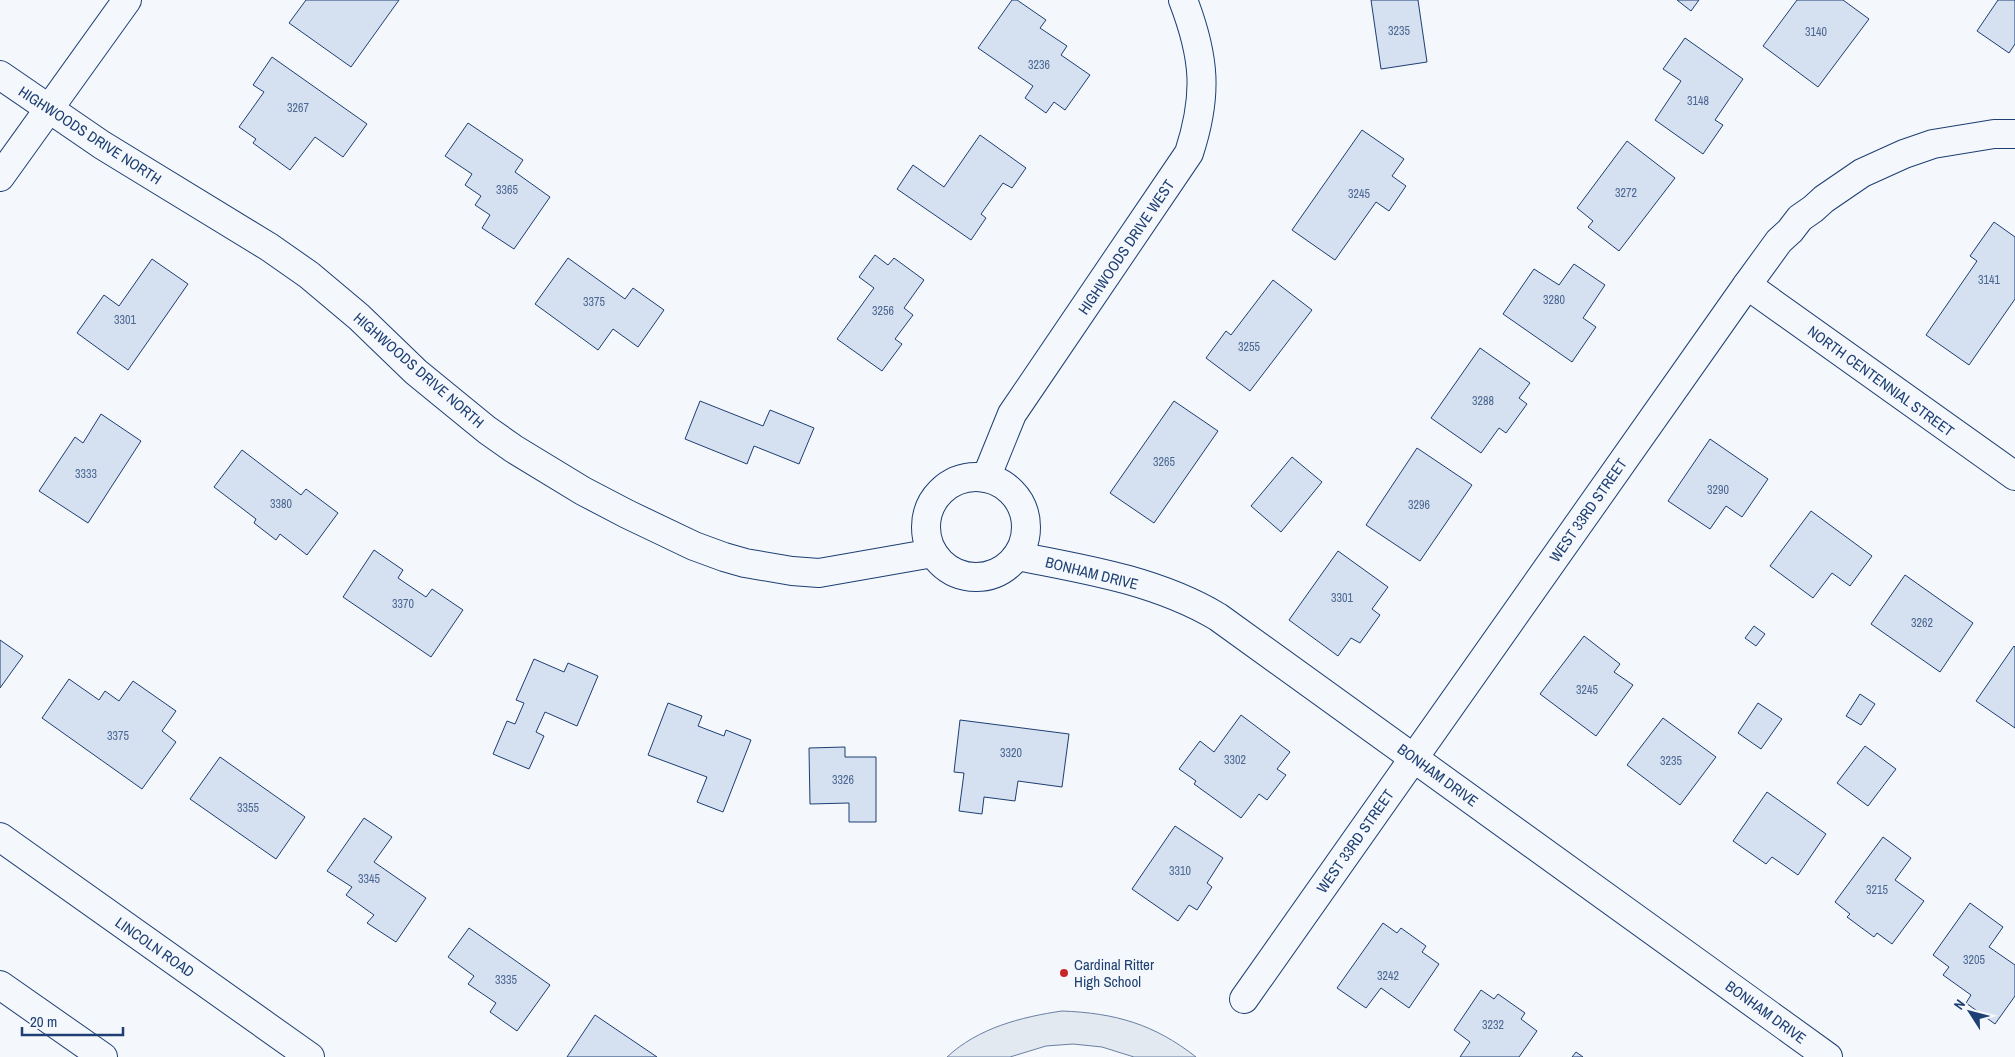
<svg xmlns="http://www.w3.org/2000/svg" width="2015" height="1057" font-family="'Archivo Narrow',sans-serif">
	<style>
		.green { fill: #e3e9f0; stroke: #687fa3 }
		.building { fill: #d5e0f0; stroke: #1d3f73 }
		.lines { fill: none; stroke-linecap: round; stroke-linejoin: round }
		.street-casing { stroke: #1d3f73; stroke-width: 30 }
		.street { stroke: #f4f7fb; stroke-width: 28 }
		.poi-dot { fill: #c62828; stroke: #f4f7fb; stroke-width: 2 }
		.labels { text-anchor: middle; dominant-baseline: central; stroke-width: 4; stroke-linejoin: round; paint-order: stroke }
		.number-label { font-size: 12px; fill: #4b6792 }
		.street-label { font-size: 15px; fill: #1d3f73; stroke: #f4f7fb }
		.poi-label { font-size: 15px; fill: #1d3f73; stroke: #f4f7fb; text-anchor: start }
	</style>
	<rect width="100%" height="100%" fill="#f4f7fb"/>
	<path class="green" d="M1062,1011C1115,1013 1154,1024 1196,1057H1134L1102,1047L1073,1044L1046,1046L1010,1057H947C978,1028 1021,1017 1062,1011Z"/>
	<g class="building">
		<path d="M306,0H399L351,67L289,23Z"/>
		<path d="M1012,0H1017L1046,20L1040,28L1067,46L1061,55L1090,75L1065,110L1054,102L1046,113L1025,98L1033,86L978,48Z"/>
		<path d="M1371,0H1418L1427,62L1381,69Z"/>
		<path d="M1677,0H1699L1691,11Z"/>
		<path d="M1797,0H1843L1869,19L1818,87L1763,46Z"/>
		<path d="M1998,0H2015V44L2009,53L1977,31Z"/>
		<path d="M1685,38L1743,79L1715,120L1723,125L1703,154L1655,120L1681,81L1663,69Z"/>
		<path d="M272,57L367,124L343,157L315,137L290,170L253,143L256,139L239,127L264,92L253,85Z"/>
		<path d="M468,123L523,160L515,172L550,197L514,249L482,228L490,215L475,205L481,196L465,185L472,174L445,156Z"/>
		<path d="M1362,130L1404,159L1392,176L1406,186L1389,211L1376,202L1335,260L1292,230Z"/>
		<path d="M980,135L1026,168L1012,188L1003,183L981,214L986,218L971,240L897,189L913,165L944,187Z"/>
		<path d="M1627,141L1675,178L1619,251L1588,227L1593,221L1577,208Z"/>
		<path d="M1994,222L2015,237V299L1969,365L1926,335L1977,261L1970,256Z"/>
		<path d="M875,255L888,265L894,258L924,280L904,308L913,315L895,339L902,344L882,371L837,339L874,288L859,277Z"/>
		<path d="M568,258L625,299L633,288L664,310L638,347L613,329L598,350L535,304Z"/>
		<path d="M152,259L188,284L128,370L77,333L104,295L119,306Z"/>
		<path d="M1574,264L1605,285L1583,318L1596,327L1572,362L1503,314L1534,269L1559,285Z"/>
		<path d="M1273,280L1312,310L1250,391L1206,358L1226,331L1231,335Z"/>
		<path d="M1480,348L1530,383L1519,398L1527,404L1506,433L1499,428L1481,453L1431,418Z"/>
		<path d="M700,401L763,426L770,410L814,428L799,464L754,446L747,464L685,439Z"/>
		<path d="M1174,401L1218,431L1154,523L1110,493Z"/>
		<path d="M101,414L141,441L88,523L39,491L75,437L83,443Z"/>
		<path d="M1710,439L1768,479L1742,517L1726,506L1710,529L1668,501Z"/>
		<path d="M1417,448L1472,485L1420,561L1366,525Z"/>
		<path d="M242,450L301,495L306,489L338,513L307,555L280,534L276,540L254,523L256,519L214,487Z"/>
		<path d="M1292,457L1322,482L1281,532L1251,506Z"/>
		<path d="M1811,511L1872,556L1850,586L1832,573L1813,598L1770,566Z"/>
		<path d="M374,550L403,570L398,578L426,597L432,589L463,610L431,657L343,597Z"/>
		<path d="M1338,551L1388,587L1372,609L1380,615L1360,643L1351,638L1338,656L1289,620Z"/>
		<path d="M1905,575L1973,623L1940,672L1871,624Z"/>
		<path d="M1754,626L1765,634L1756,646L1745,638Z"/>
		<path d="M1584,636L1620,664L1614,672L1633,685L1596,736L1540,694Z"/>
		<path d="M0,640L23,656L0,688Z"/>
		<path d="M2014,646L2015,647V728L1976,701Z"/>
		<path d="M534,659L564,672L568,663L598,676L577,726L545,712L536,732L544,736L529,769L493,754L507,721L515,724L524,703L516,700Z"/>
		<path d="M69,679L99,700L105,691L119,701L133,681L176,711L162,731L176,742L142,789L42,718Z"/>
		<path d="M1860,694L1875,704L1861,725L1846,716Z"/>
		<path d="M668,703L702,716L698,726L724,736L726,730L751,740L723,812L697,802L707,777L648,755Z"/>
		<path d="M1758,703L1782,719L1761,749L1738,733Z"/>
		<path d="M1241,715L1290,752L1277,769L1286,775L1267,800L1259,794L1241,818L1194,784L1196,781L1179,769L1200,741L1214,752Z"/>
		<path d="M1663,718L1716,757L1680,805L1627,765Z"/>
		<path d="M960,720L1069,734L1062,787L1018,781L1015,801L984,797L982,814L959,811L964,773L954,772Z"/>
		<path d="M1865,746L1896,769L1868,806L1837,783Z"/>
		<path d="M845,747V757H876V822H849V803L810,804L809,748Z"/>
		<path d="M220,757L305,817L276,859L190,799Z"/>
		<path d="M1767,792L1826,834L1798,875L1772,857L1766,864L1733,841Z"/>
		<path d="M364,818L392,837L374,862L426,898L396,942L367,923L374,915L346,895L352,887L327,871Z"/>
		<path d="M1175,826L1223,858L1207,883L1212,887L1197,910L1189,905L1178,921L1132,889Z"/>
		<path d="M1883,837L1911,858L1895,880L1924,901L1892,944L1877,933L1874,937L1847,917L1850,914L1835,902Z"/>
		<path d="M1970,903L2003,927L1989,947L2015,965V996L1995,1024L1966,1003L1971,995L1943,975L1949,967L1933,955Z"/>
		<path d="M1383,923L1397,933L1401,928L1426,946L1422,952L1439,964L1409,1008L1381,988L1366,1008L1337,988Z"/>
		<path d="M469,928L550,985L517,1031L490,1012L496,1003L468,984L474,976L448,957Z"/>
		<path d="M1481,990L1494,999L1498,994L1525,1013L1521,1019L1537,1031L1519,1057H1460L1470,1042L1454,1030Z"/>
		<path d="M595,1015L657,1057H567Z"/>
		<path d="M1576,1052L1583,1057H1572Z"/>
	</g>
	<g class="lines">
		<defs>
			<g id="street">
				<path d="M0,75L102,145L269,247L309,275L359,317L416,372L487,430L514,449L583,491L627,514L694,546L724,557L745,563L792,571L819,573L933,553"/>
				<path d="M0,177L127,0"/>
				<path d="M1747,285L2015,476"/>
				<circle cx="976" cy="527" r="50"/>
				<path d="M986,478L1012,414L1189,153C1208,95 1205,57 1183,0"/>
				<path d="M1017,556C1085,569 1158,581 1218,617L1828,1057"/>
				<path d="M0,837L310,1057"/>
				<path d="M0,985L103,1057"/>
				<path d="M1244,999L1747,285L1779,241L1790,231L1800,218L1813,209L1824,199L1862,173L1904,154L1933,144L1994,134H2015"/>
			</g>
		</defs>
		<use href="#street" class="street-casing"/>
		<use href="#street" class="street"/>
	</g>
	<circle class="poi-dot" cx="1064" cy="973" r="5"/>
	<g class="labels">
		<g class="number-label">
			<text x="1399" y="31">3235</text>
			<text x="1816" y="32">3140</text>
			<text x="1039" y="65">3236</text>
			<text x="1698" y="101">3148</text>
			<text x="298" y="108">3267</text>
			<text x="507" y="190">3365</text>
			<text x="1626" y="193">3272</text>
			<text x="1359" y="194">3245</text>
			<text x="1989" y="280">3141</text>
			<text x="1554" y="300">3280</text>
			<text x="594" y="302">3375</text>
			<text x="883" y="311">3256</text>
			<text x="125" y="320">3301</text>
			<text x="1249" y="347">3255</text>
			<text x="1483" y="401">3288</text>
			<text x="1164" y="462">3265</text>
			<text x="86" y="474">3333</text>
			<text x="1718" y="490">3290</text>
			<text x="281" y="504">3380</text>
			<text x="1419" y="505">3296</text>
			<text x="1342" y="598">3301</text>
			<text x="403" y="604">3370</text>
			<text x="1922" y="623">3262</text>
			<text x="1587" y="690">3245</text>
			<text x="118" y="736">3375</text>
			<text x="1011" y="753">3320</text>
			<text x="1235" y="760">3302</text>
			<text x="1671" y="761">3235</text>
			<text x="843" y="780">3326</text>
			<text x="248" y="808">3355</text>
			<text x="1180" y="871">3310</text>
			<text x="369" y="879">3345</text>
			<text x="1877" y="890">3215</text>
			<text x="1974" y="960">3205</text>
			<text x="1388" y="976">3242</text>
			<text x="506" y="980">3335</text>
			<text x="1493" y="1025">3232</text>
		</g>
		<g class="street-label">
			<text transform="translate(90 135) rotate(33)">HIGHWOODS DRIVE NORTH</text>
			<text transform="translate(1126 247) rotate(-56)">HIGHWOODS DRIVE WEST</text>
			<text transform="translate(419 370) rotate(41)">HIGHWOODS DRIVE NORTH</text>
			<text transform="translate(1881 381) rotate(36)">NORTH CENTENNIAL STREET</text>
			<text transform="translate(1588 510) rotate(-55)">WEST 33RD STREET</text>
			<text transform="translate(1092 573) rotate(14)">BONHAM DRIVE</text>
			<text transform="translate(1438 775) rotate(36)">BONHAM DRIVE</text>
			<text transform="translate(1355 841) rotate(-55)">WEST 33RD STREET</text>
			<text transform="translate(155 947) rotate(35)">LINCOLN ROAD</text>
			<text transform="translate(1766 1012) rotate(36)">BONHAM DRIVE</text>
		</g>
		<g class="poi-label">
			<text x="1074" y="964">Cardinal Ritter<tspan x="1074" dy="17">High School</tspan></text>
		</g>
	</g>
	<g transform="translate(1970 1012) rotate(306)" stroke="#f4f7fb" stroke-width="4" paint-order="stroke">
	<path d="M0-4L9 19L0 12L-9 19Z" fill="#1d3f73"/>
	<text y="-8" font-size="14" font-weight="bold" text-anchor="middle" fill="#1d3f73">N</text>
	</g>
	<path d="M22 1027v8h101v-8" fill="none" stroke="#1d3f73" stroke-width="2.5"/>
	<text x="30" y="1027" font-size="15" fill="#1d3f73" stroke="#f4f7fb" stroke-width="4" paint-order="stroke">20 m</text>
</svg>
